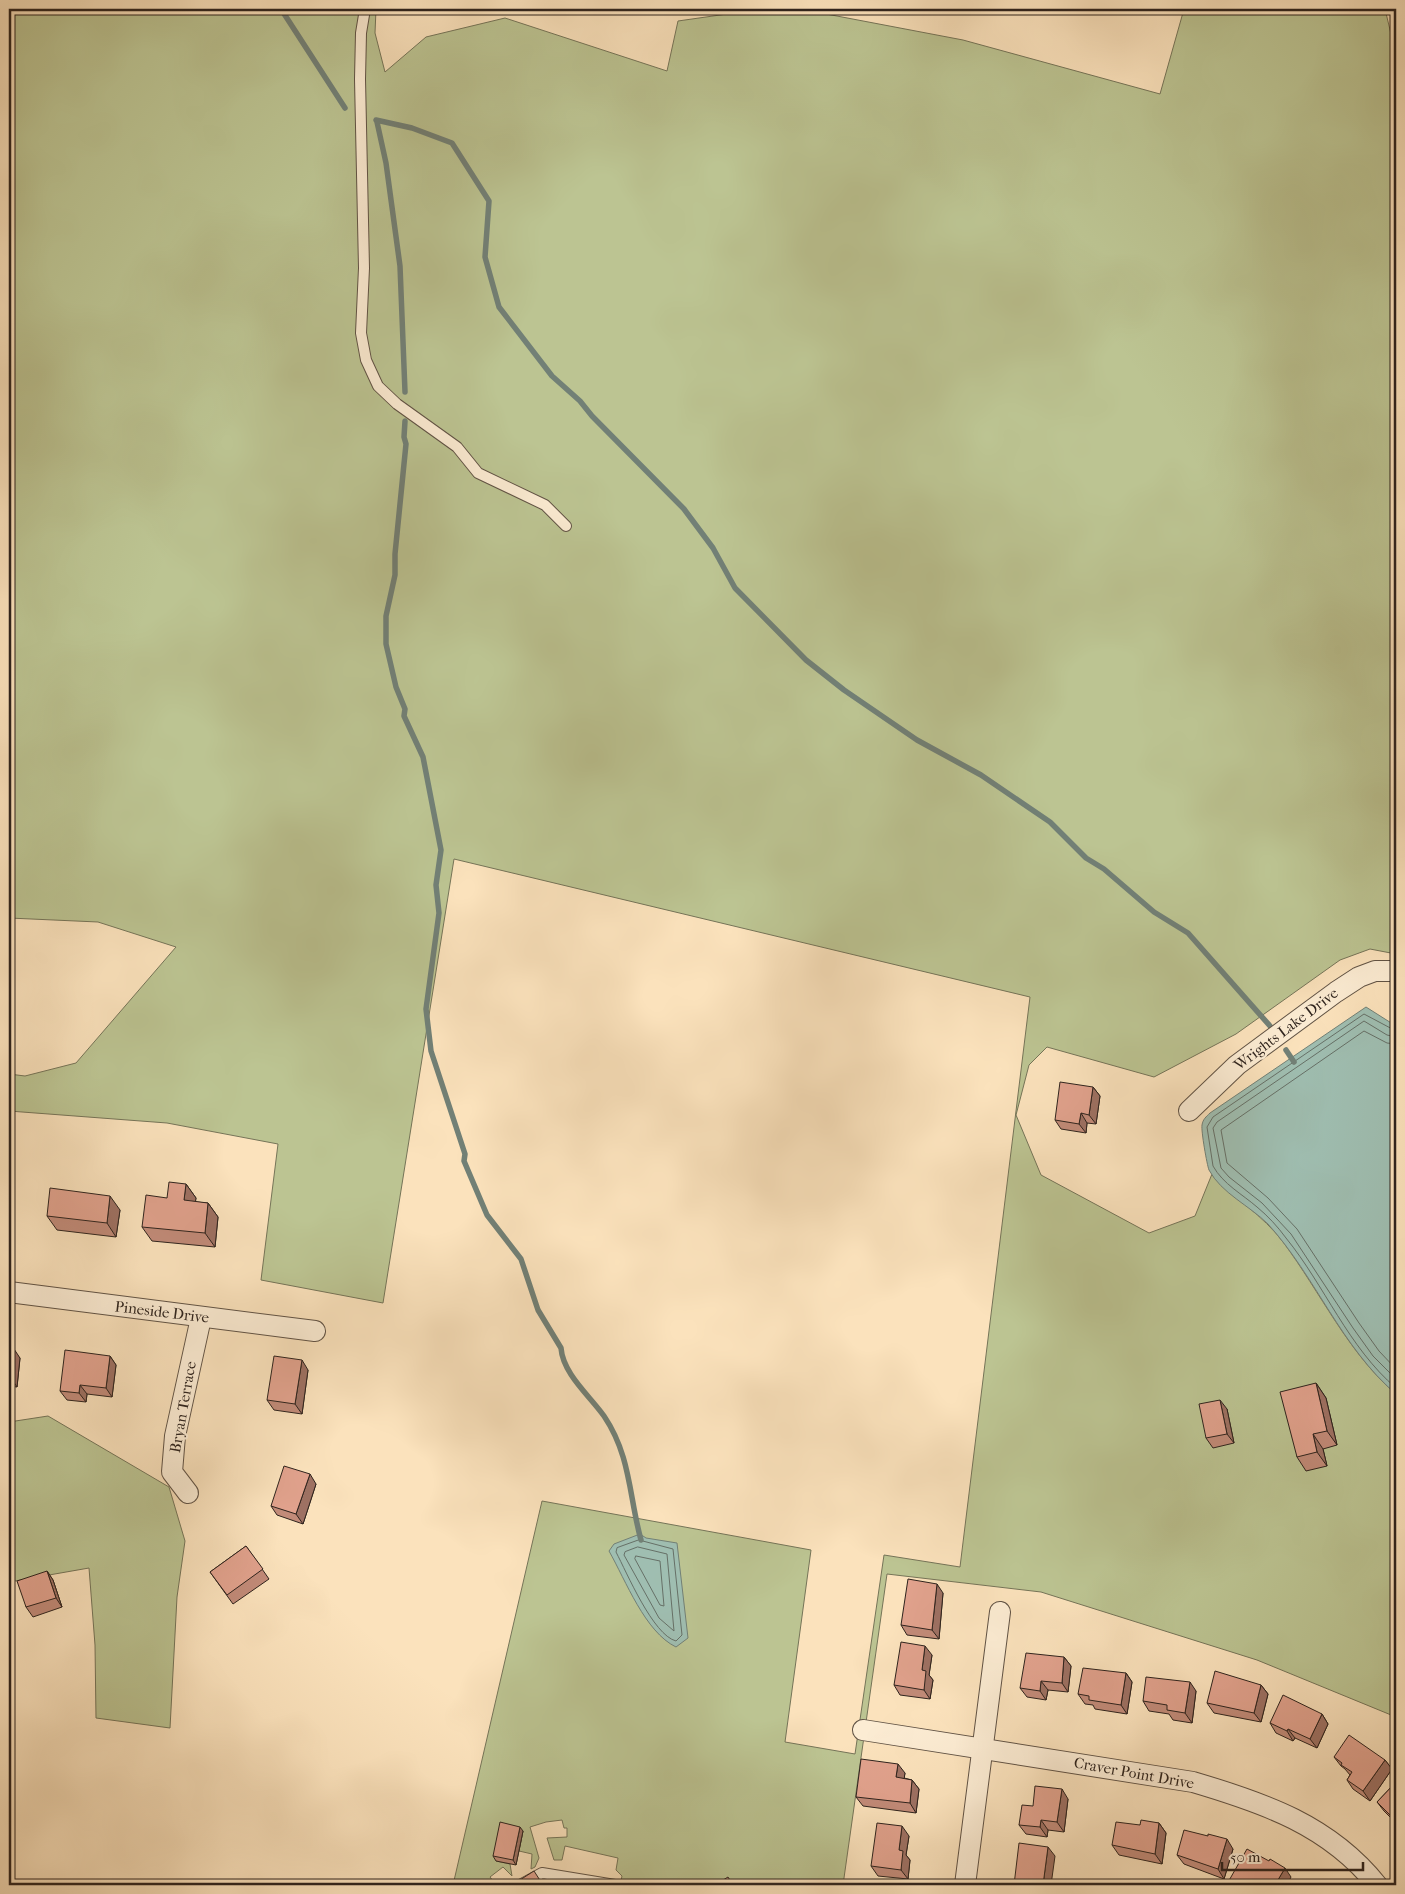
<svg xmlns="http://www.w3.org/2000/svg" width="1405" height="1894" font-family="'IM FELL French Canon',serif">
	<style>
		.green { fill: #bcc492; stroke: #757458 }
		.water { fill: #9fbeb1; stroke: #728076 }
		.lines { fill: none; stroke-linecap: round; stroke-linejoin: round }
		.shore { stroke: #667067; stroke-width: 1 }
		.stream { stroke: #728076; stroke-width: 5.5 }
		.service-casing { stroke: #615345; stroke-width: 12 }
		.minor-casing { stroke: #615345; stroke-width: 22 }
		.service { stroke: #fcecd3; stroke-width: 10 }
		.minor { stroke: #fcecd3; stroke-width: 20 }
		.wall { fill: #c28b79; stroke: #2e231d }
		.shaded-wall { fill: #9e7163; stroke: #2e231d }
		.building { fill: #e1a28d; stroke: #2e231d }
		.labels { text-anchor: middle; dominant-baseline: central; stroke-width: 4.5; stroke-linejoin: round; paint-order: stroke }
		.street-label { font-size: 15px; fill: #2e231d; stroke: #fcecd3 }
	</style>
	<rect width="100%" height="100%" fill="#fbe2bc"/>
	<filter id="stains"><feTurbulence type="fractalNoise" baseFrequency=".004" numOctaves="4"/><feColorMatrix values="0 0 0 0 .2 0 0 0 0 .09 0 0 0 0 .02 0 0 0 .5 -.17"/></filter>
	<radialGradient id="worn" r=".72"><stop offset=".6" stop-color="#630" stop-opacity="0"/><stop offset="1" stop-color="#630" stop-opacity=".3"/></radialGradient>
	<g class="green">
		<path d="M9,9H376L375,33L385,72L426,37L505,18L667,71L678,21L762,9H800L963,40L1160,94L1184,9H1385L1391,34L1396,35V954L1370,949L1340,960L1236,1034L1154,1077L1047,1047L1029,1065L1016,1115L1041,1175L1149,1233L1195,1216L1212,1174C1234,1199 1263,1215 1283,1242C1321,1293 1348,1353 1396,1394V1717L1257,1660L1041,1592L887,1574L843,1885H620L622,1876L616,1870L618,1858L565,1846L562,1860H554L547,1838L567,1837V1828H564L562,1820L546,1822L530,1827L539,1858L535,1867L531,1869L532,1854L519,1851L523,1831L496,1861L510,1864L512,1876L503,1867L490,1877L496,1885H453L542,1501L811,1550L785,1742L855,1754L884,1555L960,1567L1030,997L454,859L383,1303L261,1280L278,1144L167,1123L9,1111V1074L25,1076L76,1063L176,947L98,922L9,918Z"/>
		<path d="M48,1416L169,1487L185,1541L177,1597L170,1728L96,1718L95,1645L89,1568L9,1582V1422Z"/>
	</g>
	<g class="water">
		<path d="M1366,1007L1396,1026V1394C1341,1347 1316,1277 1268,1224C1250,1206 1221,1193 1209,1170C1207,1165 1201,1131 1202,1125C1203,1119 1206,1117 1210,1113Z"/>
		<path d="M640,1534L646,1538L677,1543L688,1638L676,1647C645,1632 626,1581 609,1551L614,1544Z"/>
	</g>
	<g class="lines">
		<g class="shore">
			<path d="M1396,1031L1364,1014L1213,1117L1207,1127L1213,1166C1223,1184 1242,1194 1257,1207C1268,1216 1278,1227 1286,1238C1325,1286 1348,1347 1396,1388"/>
			<path d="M1396,1037L1387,1035L1364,1021L1217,1122L1213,1128L1221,1168L1229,1177L1262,1203L1291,1234L1353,1328L1373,1356L1396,1379"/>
			<path d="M1396,1044L1387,1043L1364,1031L1221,1130L1227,1163L1268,1198L1297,1229L1359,1323L1379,1351L1396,1369"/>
			<path d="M639,1540L673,1549L682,1635L676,1641C653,1635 627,1573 616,1552L617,1548Z"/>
			<path d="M638,1547L667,1554L674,1631L659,1618L624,1555L625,1552Z"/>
			<path d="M636,1556L660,1561L664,1606L660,1605L635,1559Z"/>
		</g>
		<g class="stream">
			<path d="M281,9L345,108"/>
			<path d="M376,120L412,128L452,143L489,201L485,257L499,307L552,376L580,401L592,416L684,509L713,548L735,588L806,660L844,690L917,740L981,775L1050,822L1086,858L1104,869L1154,912L1188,933L1270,1026"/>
			<path d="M377,122L386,163L400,266L405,392"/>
			<path d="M405,421L404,437L406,444L395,554V575L386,616V644L396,687L405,709L404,716L423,757L441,850L436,885L439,913L426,1009L431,1051L465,1154L464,1161L487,1215L521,1259L538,1310L561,1348C563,1374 590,1396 604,1416C631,1456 629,1497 641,1540"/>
			<path d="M1286,1050L1294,1062"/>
		</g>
		<defs>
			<g id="service">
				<path d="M365,9L361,33L360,79L364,268L361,333L366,360L378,386L397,404L457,447L478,473L545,505L566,526"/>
				<path d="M654,9H671"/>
				<path d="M520,1885L542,1873L615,1885"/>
			</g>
			<g id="minor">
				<path d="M1189,1111L1237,1065L1336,992L1359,977L1375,971H1396"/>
				<path d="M9,1292L315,1331"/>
				<path d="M188,1493L172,1472L175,1436L201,1318"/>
				<path d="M863,1730L1193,1782C1264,1803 1329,1825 1377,1885"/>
				<path d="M965,1885L1000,1612"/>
			</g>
		</defs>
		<use href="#service" class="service-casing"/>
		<use href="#minor" class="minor-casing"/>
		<use href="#service" class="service"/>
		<use href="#minor" class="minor"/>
	</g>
	<g class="wall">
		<path d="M1093,1087L1100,1096L1096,1124L1087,1123L1086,1133L1061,1129L1055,1120Z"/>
		<path d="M186,1184L196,1198L195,1202L208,1203L218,1217L215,1247L152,1241L142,1227L167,1198Z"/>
		<path d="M120,1210L116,1237L57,1230L47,1216Z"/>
		<path d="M9,1348L20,1358L17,1387L9,1386Z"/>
		<path d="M110,1356L116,1365L112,1397L87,1394L86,1402L67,1400L60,1391Z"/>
		<path d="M308,1370L302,1414L274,1410L267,1400Z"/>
		<path d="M1316,1383L1326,1398L1337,1445L1323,1449L1327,1466L1306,1471L1297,1457Z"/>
		<path d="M1227,1409L1234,1443L1213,1448L1206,1438Z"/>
		<path d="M316,1484L303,1524L277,1515L271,1506Z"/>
		<path d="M246,1546L269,1579L233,1604L210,1572Z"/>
		<path d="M47,1571L53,1580L62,1607L33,1617L26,1607Z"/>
		<path d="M943,1593L939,1639L907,1635L901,1625Z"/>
		<path d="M932,1655L929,1675L933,1680L930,1699L900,1695L894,1685Z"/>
		<path d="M1064,1657L1071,1666L1068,1692L1048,1690L1046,1700L1027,1697L1020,1688Z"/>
		<path d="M1126,1673L1132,1682L1127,1714L1095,1709L1093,1705L1085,1704L1078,1694Z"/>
		<path d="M1261,1685L1268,1694L1261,1722L1214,1713L1207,1703Z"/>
		<path d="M1196,1691L1192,1723L1173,1720L1169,1714L1149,1711L1143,1701Z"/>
		<path d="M1322,1714L1328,1724L1317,1748L1295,1738L1293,1741L1276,1733L1270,1723Z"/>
		<path d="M1334,1757L1385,1760L1392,1769L1370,1801L1353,1789L1347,1780L1350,1775L1345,1769L1341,1766Z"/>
		<path d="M905,1773L904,1778L912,1780L919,1789L916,1813L863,1806L856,1797Z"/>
		<path d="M1396,1782V1823L1384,1811L1377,1802Z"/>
		<path d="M1068,1799L1064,1832L1048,1830L1047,1837L1026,1834L1019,1825L1033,1806Z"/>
		<path d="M1159,1823L1166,1833L1162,1864L1119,1855L1112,1845L1140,1825Z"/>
		<path d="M523,1831L516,1865L496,1861L493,1856Z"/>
		<path d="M909,1836L906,1855L910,1860L908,1879L878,1876L871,1866Z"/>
		<path d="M1208,1836L1233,1849L1224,1879L1184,1864L1177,1855Z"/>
	</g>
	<g class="shaded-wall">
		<path d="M1093,1087L1100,1096L1096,1124L1089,1115Z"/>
		<path d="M1081,1113L1087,1123L1086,1133L1079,1124Z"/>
		<path d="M186,1184L196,1198L194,1214L184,1200Z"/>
		<path d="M110,1196L120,1210L116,1237L107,1223Z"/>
		<path d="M9,1198L11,1201L9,1218Z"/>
		<path d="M208,1203L218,1217L215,1247L205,1233Z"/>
		<path d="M14,1349L20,1358L17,1387L11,1378Z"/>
		<path d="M110,1356L116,1365L112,1397L106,1388Z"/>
		<path d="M302,1360L308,1370L302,1414L295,1404Z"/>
		<path d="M1316,1383L1326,1398L1337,1445L1327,1431Z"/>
		<path d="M80,1385L87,1394L86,1402L79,1393Z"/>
		<path d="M1220,1400L1227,1409L1234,1443L1227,1434Z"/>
		<path d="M1313,1434L1323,1449L1327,1466L1317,1452Z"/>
		<path d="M310,1474L316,1484L303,1524L296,1514Z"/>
		<path d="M47,1571L53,1580L62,1607L56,1598Z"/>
		<path d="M937,1584L943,1593L939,1639L932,1630Z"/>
		<path d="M925,1646L932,1655L929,1675L933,1680L930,1699L924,1690L922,1670Z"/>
		<path d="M1064,1657L1071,1666L1068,1692L1062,1683Z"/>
		<path d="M1126,1673L1132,1682L1127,1714L1121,1705Z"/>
		<path d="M1041,1681L1048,1690L1046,1700L1040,1691Z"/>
		<path d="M1190,1682L1196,1691L1192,1723L1185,1713Z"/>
		<path d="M1261,1685L1268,1694L1261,1722L1254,1713Z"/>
		<path d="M1322,1714L1328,1724L1317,1748L1310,1739Z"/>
		<path d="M1288,1729L1295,1738L1293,1741L1287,1731Z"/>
		<path d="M1385,1760L1392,1769L1370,1801L1363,1791Z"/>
		<path d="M898,1764L905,1773L903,1787L896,1777Z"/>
		<path d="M912,1780L919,1789L916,1813L910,1803Z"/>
		<path d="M1062,1789L1068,1799L1064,1832L1057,1822Z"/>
		<path d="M1041,1820L1048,1830L1047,1837L1040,1827Z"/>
		<path d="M1159,1823L1166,1833L1162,1864L1155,1854Z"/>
		<path d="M902,1826L909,1836L906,1855L910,1860L908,1879L901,1870L899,1850Z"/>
		<path d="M520,1827L523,1831L516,1865L513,1860Z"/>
		<path d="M1227,1839L1233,1849L1224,1879L1218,1869Z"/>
		<path d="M1048,1847L1055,1856L1051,1885H1043Z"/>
		<path d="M1285,1868L1291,1877L1287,1885H1275Z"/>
	</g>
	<g class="building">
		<path d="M1060,1082L1093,1087L1089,1115L1081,1113L1079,1124L1055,1120Z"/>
		<path d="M169,1182L186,1184L184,1200L208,1203L205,1233L142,1227L146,1195L167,1198Z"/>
		<path d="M50,1188L110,1196L107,1223L47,1216Z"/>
		<path d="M9,1348L14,1349L11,1378L9,1377Z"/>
		<path d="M65,1350L110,1356L106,1388L80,1385L79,1393L60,1391Z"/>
		<path d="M274,1356L302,1360L295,1404L267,1400Z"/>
		<path d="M1316,1383L1327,1431L1313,1434L1317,1452L1297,1457L1280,1392Z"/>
		<path d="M1220,1400L1227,1434L1206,1438L1199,1404Z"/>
		<path d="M284,1466L310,1474L296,1514L271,1506Z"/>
		<path d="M246,1546L263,1569L227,1595L210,1572Z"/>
		<path d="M47,1571L56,1598L26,1607L17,1581Z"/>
		<path d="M908,1579L937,1584L932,1630L901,1625Z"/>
		<path d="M901,1642L925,1646L922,1670L926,1671L924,1690L894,1685Z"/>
		<path d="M1026,1653L1064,1657L1062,1683L1041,1681L1040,1691L1020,1688Z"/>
		<path d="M1083,1668L1126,1673L1121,1705L1089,1700V1696L1078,1694Z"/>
		<path d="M1215,1671L1261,1685L1254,1713L1207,1703Z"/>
		<path d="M1146,1677L1190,1682L1185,1713L1167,1710V1705L1143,1701Z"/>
		<path d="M1283,1695L1322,1714L1310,1739L1288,1729L1287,1731L1270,1723Z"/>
		<path d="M1349,1735L1385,1760L1363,1791L1347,1780L1352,1772L1341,1765L1342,1763L1334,1757Z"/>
		<path d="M861,1759L898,1764L896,1777L912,1780L910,1803L856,1797Z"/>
		<path d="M1396,1782V1814L1394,1811L1390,1815L1377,1802Z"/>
		<path d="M1035,1786L1062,1789L1057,1822L1041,1820L1040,1827L1019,1825L1022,1805L1033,1806Z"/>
		<path d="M1141,1820L1159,1823L1155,1854L1112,1845L1116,1822L1140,1825Z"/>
		<path d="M500,1822L520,1827L513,1860L493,1856Z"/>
		<path d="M877,1823L902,1826L899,1850L903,1851L901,1870L871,1866Z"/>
		<path d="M1184,1830L1208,1836V1834L1227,1839L1218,1869L1177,1855Z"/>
		<path d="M1019,1843L1048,1847L1043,1885H1014Z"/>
		<path d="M1247,1849L1269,1861L1270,1859L1285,1868L1275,1885H1228L1227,1884Z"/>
		<path d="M534,1871L543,1885H512Z"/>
		<path d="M728,1877L733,1885H715Z"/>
	</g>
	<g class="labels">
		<g class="street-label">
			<text transform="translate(1286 1029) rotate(-37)">Wrights Lake Drive</text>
			<text transform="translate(162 1312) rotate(7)">Pineside Drive</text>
			<text transform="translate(183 1407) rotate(-80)">Bryan Terrace</text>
			<text transform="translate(1134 1773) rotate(10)">Craver Point Drive</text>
		</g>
	</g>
	<rect width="1405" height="1894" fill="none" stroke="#fbe2bc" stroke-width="30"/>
	<rect x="10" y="10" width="1385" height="1874" fill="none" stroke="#2e231d" stroke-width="2.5"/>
	<rect x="15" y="15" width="1375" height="1864" fill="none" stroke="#2e231d"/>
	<path d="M1222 1862v8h141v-8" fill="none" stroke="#2e231d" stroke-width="2.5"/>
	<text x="1230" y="1862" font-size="15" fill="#2e231d" stroke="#fcecd3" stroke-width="4" paint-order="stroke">50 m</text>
	<rect width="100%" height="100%" filter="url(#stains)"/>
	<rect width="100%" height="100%" fill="url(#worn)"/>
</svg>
